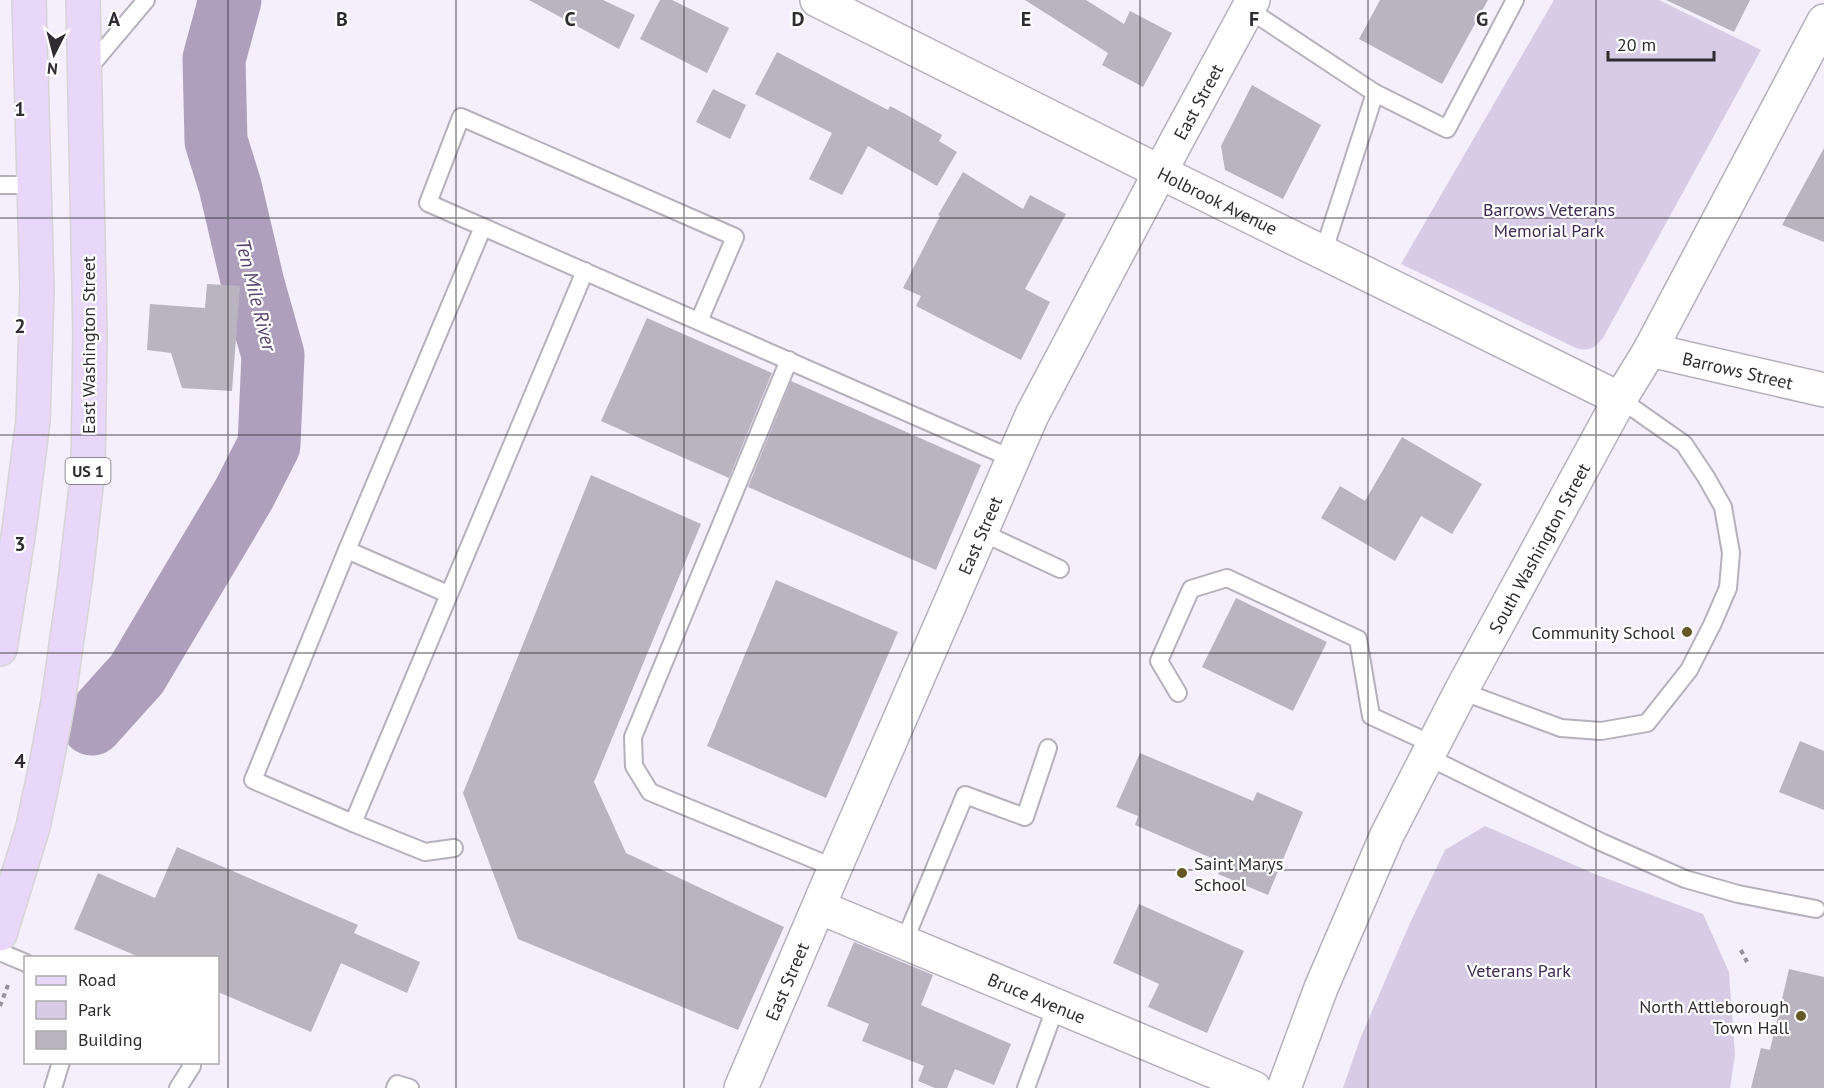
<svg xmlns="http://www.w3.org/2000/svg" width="1824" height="1088" font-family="'PT Sans',sans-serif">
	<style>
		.green { fill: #d8cbe6 }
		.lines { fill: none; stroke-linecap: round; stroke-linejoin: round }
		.river { stroke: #aea0bd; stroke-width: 63 }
		.building { fill: #bab4c1 }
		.lane-casing { stroke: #b6b0bd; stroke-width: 20 }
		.street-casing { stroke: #b6b0bd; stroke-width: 36 }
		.secondary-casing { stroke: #b6b0bd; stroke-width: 36 }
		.primary-casing { stroke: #d5d5d6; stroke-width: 36 }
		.path { stroke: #95919a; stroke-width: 4; stroke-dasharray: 4.5 4.5; stroke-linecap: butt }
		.lane { stroke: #fff; stroke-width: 16 }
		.street { stroke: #fff; stroke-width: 33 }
		.secondary { stroke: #fff; stroke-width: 33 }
		.primary { stroke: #e8d7f9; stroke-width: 33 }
		.grid { fill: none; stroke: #2e2c31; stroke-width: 1.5; stroke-opacity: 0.55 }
		.poi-dot { fill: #645825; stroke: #fff; stroke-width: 2 }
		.labels { text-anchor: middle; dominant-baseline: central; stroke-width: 4.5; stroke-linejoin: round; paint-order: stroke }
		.shield { fill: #fff; stroke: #6d6b6f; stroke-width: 1.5 }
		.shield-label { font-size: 16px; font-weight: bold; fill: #2e2c31 }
		.street-label { font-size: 18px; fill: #2e2c31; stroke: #fff }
		.park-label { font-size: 18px; fill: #3e2951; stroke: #fff }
		.poi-label { font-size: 18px; fill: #2e2c31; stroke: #fff; text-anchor: end }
		.water-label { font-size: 20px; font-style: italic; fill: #5a446e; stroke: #fff }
		.grid-label { font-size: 20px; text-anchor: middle; font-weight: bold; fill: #2e2c31; stroke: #fff; stroke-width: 4.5; stroke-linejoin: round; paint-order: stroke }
	</style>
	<rect width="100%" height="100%" fill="#f5eefc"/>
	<g class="green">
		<path d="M1554,0H1659L1761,50L1603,338C1594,348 1590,352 1576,348L1401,264Z"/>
		<path d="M1485,826L1597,875L1703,914L1729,972L1735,1055L1730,1088H1343L1360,1039L1410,923L1445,850Z"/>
	</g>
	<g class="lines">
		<path class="river" d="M92,724L137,674L244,494L269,445L273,355L253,284L230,186L216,141L214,59L230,0"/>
	</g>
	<g class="building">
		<path d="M529,0H603L635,15L619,49Z"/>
		<path d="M660,0H672L729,28L707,73L640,39Z"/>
		<path d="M1025,0H1086L1124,24L1130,11L1172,33L1143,87L1102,65L1108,53Z"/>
		<path d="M1380,0H1488L1442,84L1359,39Z"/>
		<path d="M1666,0H1750L1734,32Z"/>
		<path d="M777,52L888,110L890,106L905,114L942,135L939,141L957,152L937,186L868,146L842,195L809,179L832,133L755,94Z"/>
		<path d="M1252,85L1321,125L1283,199L1225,170L1221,146Z"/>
		<path d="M713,89L746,105L730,139L696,122Z"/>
		<path d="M1824,148V242L1782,225Z"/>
		<path d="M963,172L1023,209L1030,195L1066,214L1025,289L1050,302L1021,360L916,306L921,296L903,288L940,216L938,215Z"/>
		<path d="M207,284L240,286L232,391L182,388L171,353L147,350L150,304L205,308Z"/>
		<path d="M647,318L772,373L729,478L601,421Z"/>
		<path d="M791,381L981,465L936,570L748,487Z"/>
		<path d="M1402,437L1482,484L1452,534L1421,516L1395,561L1321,518L1340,486L1365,501Z"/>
		<path d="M591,475L701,524L594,782L626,853L784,927L738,1030L518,939L463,793Z"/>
		<path d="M776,580L898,632L826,798L707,746Z"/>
		<path d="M1236,598L1327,642L1293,711L1202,667Z"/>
		<path d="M1800,741L1824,751V810L1779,792Z"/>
		<path d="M1140,753L1253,801L1257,792L1303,812L1268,895L1218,874L1223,863L1135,825L1138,816L1116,807Z"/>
		<path d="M177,847L358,925L354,933L420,962L407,993L341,963L311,1032L218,992V957H139L74,929L98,873L155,898Z"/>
		<path d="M1139,904L1244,951L1207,1033L1148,1007L1159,984L1113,963Z"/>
		<path d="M854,942L933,975L921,1005L1011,1044L994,1085L955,1069L947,1088H935L918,1081L924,1066L862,1041L869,1024L827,1006Z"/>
		<path d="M1789,969L1824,977V1088H1751L1761,1048L1770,1050Z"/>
	</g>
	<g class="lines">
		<defs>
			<g id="lane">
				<path d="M1248,9L1375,93L1323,253"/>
				<path d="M87,70L146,0"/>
				<path d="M1375,93L1447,129L1515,0"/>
				<path d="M0,185H36"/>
				<path d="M483,227L428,203L461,117L735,237L699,321"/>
				<path d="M585,271L353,823L253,780L347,550L483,227L1013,459"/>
				<path d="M789,360L633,737L634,766L650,792L835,868"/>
				<path d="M981,532L1060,569"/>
				<path d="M347,550L448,594"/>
				<path d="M1461,691L1561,728L1601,731L1647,723L1689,670L1712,625L1728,588L1731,553L1723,507L1706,477L1684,444L1620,399"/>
				<path d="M1178,693L1159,661L1191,589L1227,578L1358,639L1371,716L1434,745"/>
				<path d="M1428,757L1601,842L1685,879L1738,894L1816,909"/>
				<path d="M353,823L425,852L454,848"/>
				<path d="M904,942L965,795L1025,817L1048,748"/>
				<path d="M0,952L26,963"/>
				<path d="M53,1088L61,1062"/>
				<path d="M178,1088L192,1066L190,1062"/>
				<path d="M395,1088L397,1084L410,1088"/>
				<path d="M1026,1088L1056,1006"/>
			</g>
			<g id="street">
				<path id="s1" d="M817,0L1160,172L1620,399"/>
				<path id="s2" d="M1650,350L1824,390"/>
				<path id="s3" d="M819,907L1254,1088"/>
				<path id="s4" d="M741,1088L835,868L1032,415L1176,142L1253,0"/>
			</g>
			<g id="secondary">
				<path id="s5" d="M1284,1088L1321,988L1387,835L1461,691L1620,399L1650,350L1824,21"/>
			</g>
			<g id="primary">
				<path d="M0,649L19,530L33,421L37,289L29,0"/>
				<path d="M0,934L33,827L45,770L58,702L75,582L88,470L90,336L83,0"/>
			</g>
		</defs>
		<use href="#lane" class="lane-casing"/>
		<use href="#street" class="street-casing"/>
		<use href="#secondary" class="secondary-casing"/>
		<use href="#primary" class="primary-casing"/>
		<g class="path">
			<path d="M1741,950L1747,962"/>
			<path d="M0,1006L8,985"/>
		</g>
		<use href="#lane" class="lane"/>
		<use href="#street" class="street"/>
		<use href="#secondary" class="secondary"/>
		<use href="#primary" class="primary"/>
	</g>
	<path class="grid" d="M228,0V1088M456,0V1088M684,0V1088M912,0V1088M1140,0V1088M1368,0V1088M1596,0V1088M0,218H1824M0,435H1824M0,653H1824M0,870H1824"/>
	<g class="poi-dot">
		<circle cx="1687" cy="632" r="6"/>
		<circle cx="1182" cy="873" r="6"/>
		<circle cx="1801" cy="1016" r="6"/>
	</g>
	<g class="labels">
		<rect class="shield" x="65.5" y="458" width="45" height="26" rx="4.5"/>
		<g class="shield-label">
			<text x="88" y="471">US 1</text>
		</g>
		<g class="street-label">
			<text stroke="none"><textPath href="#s4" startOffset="1088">East Street</textPath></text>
			<text stroke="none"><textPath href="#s1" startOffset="448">Holbrook Avenue</textPath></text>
			<text transform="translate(88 345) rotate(-90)">East Washington Street</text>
			<text stroke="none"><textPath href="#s2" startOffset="90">Barrows Street</textPath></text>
			<text stroke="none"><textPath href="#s4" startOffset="602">East Street</textPath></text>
			<text stroke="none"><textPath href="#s5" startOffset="598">South Washington Street</textPath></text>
			<text stroke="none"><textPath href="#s4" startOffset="116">East Street</textPath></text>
			<text stroke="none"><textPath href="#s3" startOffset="236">Bruce Avenue</textPath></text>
		</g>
		<g class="park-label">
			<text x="1549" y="209">Barrows Veterans<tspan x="1549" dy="21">Memorial Park</tspan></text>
			<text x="1519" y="970">Veterans Park</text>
		</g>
		<g class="poi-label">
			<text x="1675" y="632">Community School</text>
			<text x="1194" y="863" text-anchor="start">Saint Marys<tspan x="1194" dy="21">School</tspan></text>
			<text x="1789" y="1006">North Attleborough<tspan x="1789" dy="21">Town Hall</tspan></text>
		</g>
		<g class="water-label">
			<text transform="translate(256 295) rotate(76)">Ten Mile River</text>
		</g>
	</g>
	<g class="grid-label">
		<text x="114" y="26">A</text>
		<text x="342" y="26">B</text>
		<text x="570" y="26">C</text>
		<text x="798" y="26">D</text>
		<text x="1026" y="26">E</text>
		<text x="1254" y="26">F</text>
		<text x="1482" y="26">G</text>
		<text x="20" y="116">1</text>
		<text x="20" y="333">2</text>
		<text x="20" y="551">3</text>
		<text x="20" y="768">4</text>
	</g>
	<rect x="24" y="956" width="195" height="108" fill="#ffffff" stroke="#ababad" stroke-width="1.5"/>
	<rect x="36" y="976" width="30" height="9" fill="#e8d7f9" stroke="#ababad" stroke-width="1.5"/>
	<text x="78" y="986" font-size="18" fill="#2e2c31">Road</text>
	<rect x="36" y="1001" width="30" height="18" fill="#d8cbe6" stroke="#ababad" stroke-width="1.5"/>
	<text x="78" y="1016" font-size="18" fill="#2e2c31">Park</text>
	<rect x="36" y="1031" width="30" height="18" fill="#bab4c1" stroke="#ababad" stroke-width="1.5"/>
	<text x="78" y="1046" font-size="18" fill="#2e2c31">Building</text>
	<g transform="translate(54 54) rotate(186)" stroke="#ffffff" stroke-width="4.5" paint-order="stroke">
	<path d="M0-4.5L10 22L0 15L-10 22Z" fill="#2e2c31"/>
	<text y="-9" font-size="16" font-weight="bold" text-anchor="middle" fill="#2e2c31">N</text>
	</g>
	<path d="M1608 51v9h106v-9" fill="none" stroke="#2e2c31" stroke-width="3"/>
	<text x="1617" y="51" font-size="18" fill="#2e2c31" stroke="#ffffff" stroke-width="4.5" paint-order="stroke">20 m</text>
</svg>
